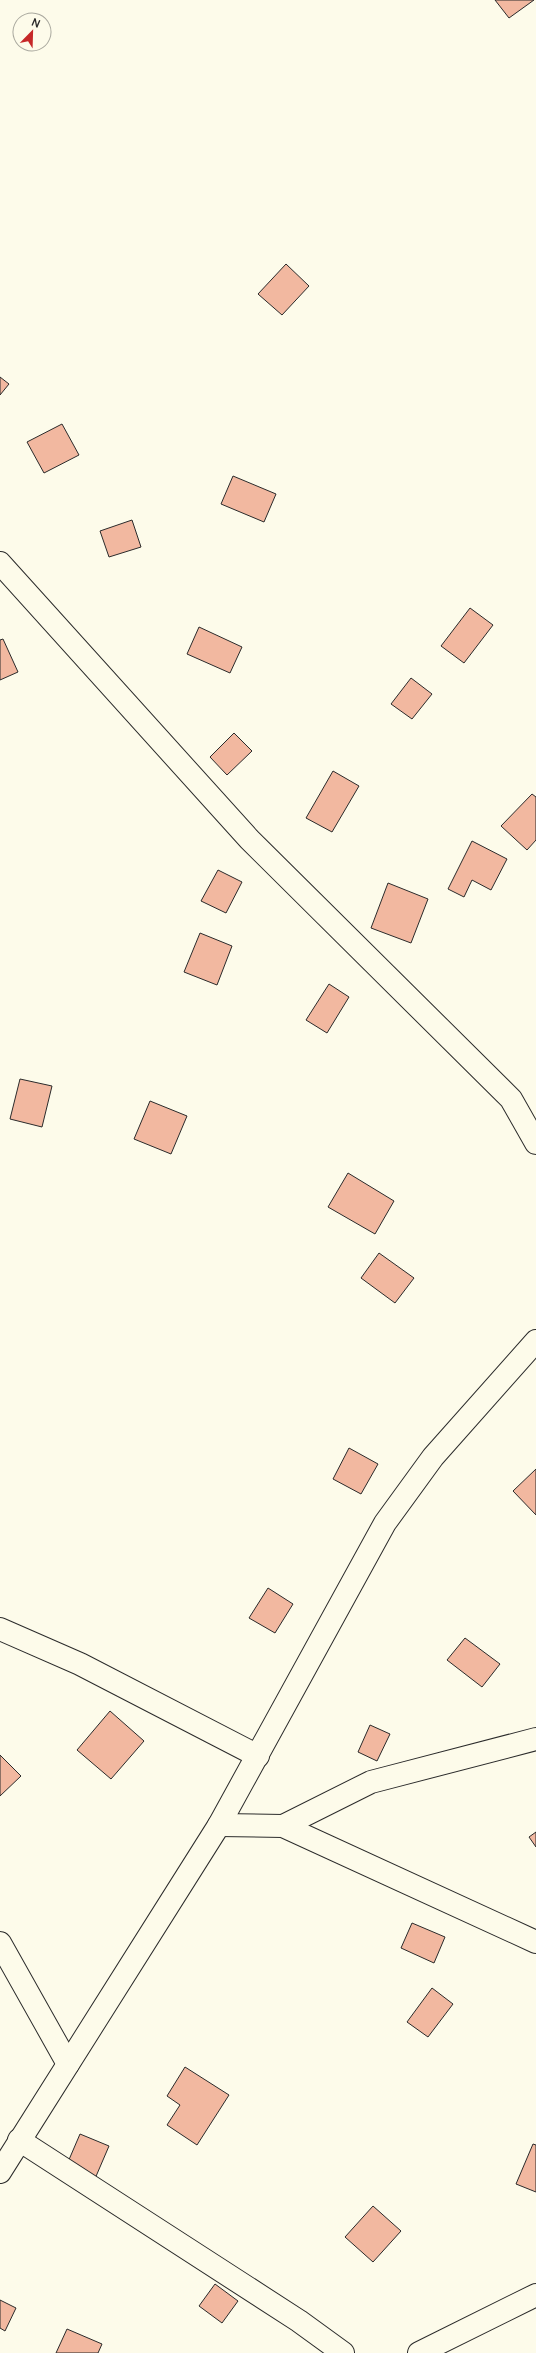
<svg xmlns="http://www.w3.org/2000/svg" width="536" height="2353" font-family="Manrope,sans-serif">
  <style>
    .building { fill: #f2b8a0; stroke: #2b2b2b }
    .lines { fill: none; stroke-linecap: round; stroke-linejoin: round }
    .minor-casing { stroke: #2b2b2b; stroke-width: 24 }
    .tertiary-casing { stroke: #2b2b2b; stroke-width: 24 }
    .minor { stroke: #fdfbea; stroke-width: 22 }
    .tertiary { stroke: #fdfbea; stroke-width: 22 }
  </style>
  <rect width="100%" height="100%" fill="#fdfbea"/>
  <path class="building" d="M 495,0 L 534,0 L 509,18 Z
    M 286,264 L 309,286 L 282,315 L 258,294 Z
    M 0,377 L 9,384 L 0,395 Z
    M 62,424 L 79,455 L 44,473 L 27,442 Z
    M 233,476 L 276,494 L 264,522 L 221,504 Z
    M 132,520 L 141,547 L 109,557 L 100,531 Z
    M 470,608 L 493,625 L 464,663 L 441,646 Z
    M 199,627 L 242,647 L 230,673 L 187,654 Z
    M 3,639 L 18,672 L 0,680 L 0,640 Z
    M 411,678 L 432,694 L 412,719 L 391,704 Z
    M 234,733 L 252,751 L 227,775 L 210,757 Z
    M 333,771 L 359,786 L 332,832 L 306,818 Z
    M 532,794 L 536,797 L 536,840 L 527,850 L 501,826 Z
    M 472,841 L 507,859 L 491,890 L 472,880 L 464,897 L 448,889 Z
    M 218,870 L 242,882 L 226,913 L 201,901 Z
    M 388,883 L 428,899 L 411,943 L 371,928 Z
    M 200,933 L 232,946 L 217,985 L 184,972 Z
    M 329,984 L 349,997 L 327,1033 L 306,1020 Z
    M 20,1079 L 52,1086 L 42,1127 L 10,1119 Z
    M 150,1101 L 187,1116 L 171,1154 L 134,1139 Z
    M 348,1173 L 394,1201 L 375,1234 L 328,1207 Z
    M 379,1253 L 414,1278 L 395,1303 L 361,1278 Z
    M 349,1448 L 378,1464 L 361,1494 L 333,1479 Z
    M 536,1469 L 536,1515 L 513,1491 Z
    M 268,1588 L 293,1604 L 275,1633 L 249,1618 Z
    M 465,1638 L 500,1664 L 482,1687 L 447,1660 Z
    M 110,1711 L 144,1741 L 111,1779 L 77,1750 Z
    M 370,1725 L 390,1734 L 377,1761 L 358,1752 Z
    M 0,1755 L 21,1776 L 0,1796 Z
    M 536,1832 L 536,1847 L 529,1837 Z
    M 412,1923 L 445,1937 L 434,1963 L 401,1948 Z
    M 432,1988 L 453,2004 L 428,2037 L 407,2022 Z
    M 185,2067 L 229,2095 L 197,2145 L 167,2125 L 180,2105 L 167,2096 Z
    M 80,2134 L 109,2146 L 94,2181 L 65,2169 Z
    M 533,2144 L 536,2145 L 536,2192 L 516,2184 Z
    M 373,2206 L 401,2231 L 373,2262 L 345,2237 Z
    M 215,2284 L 238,2301 L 222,2323 L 199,2306 Z
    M 0,2300 L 16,2308 L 5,2331 L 0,2328 Z
    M 67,2329 L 102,2344 L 98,2353 L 56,2353 Z"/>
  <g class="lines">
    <defs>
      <path id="minor" d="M 0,563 L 249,839 L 511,1099 L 536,1143
        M 0,1629 L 80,1664 L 258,1756
        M 219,1825 L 283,1826 L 536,1942
        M 283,1826 L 371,1782 L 536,1739
        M 0,1943 L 68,2064
        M 19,2140 L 299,2321 L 343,2353
        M 419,2353 L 536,2295"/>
      <path id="tertiary" d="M 0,2172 L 219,1825 L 385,1523 L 433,1457 L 536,1341"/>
    </defs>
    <use href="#minor" class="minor-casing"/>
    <use href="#tertiary" class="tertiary-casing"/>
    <use href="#minor" class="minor"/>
    <use href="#tertiary" class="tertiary"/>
  </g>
  <g transform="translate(32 32) rotate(23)"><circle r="19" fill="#fdfbea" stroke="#a9a89e"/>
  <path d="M0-3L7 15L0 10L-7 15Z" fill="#c62828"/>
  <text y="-6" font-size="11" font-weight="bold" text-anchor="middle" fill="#2b2b2b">N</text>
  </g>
</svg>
